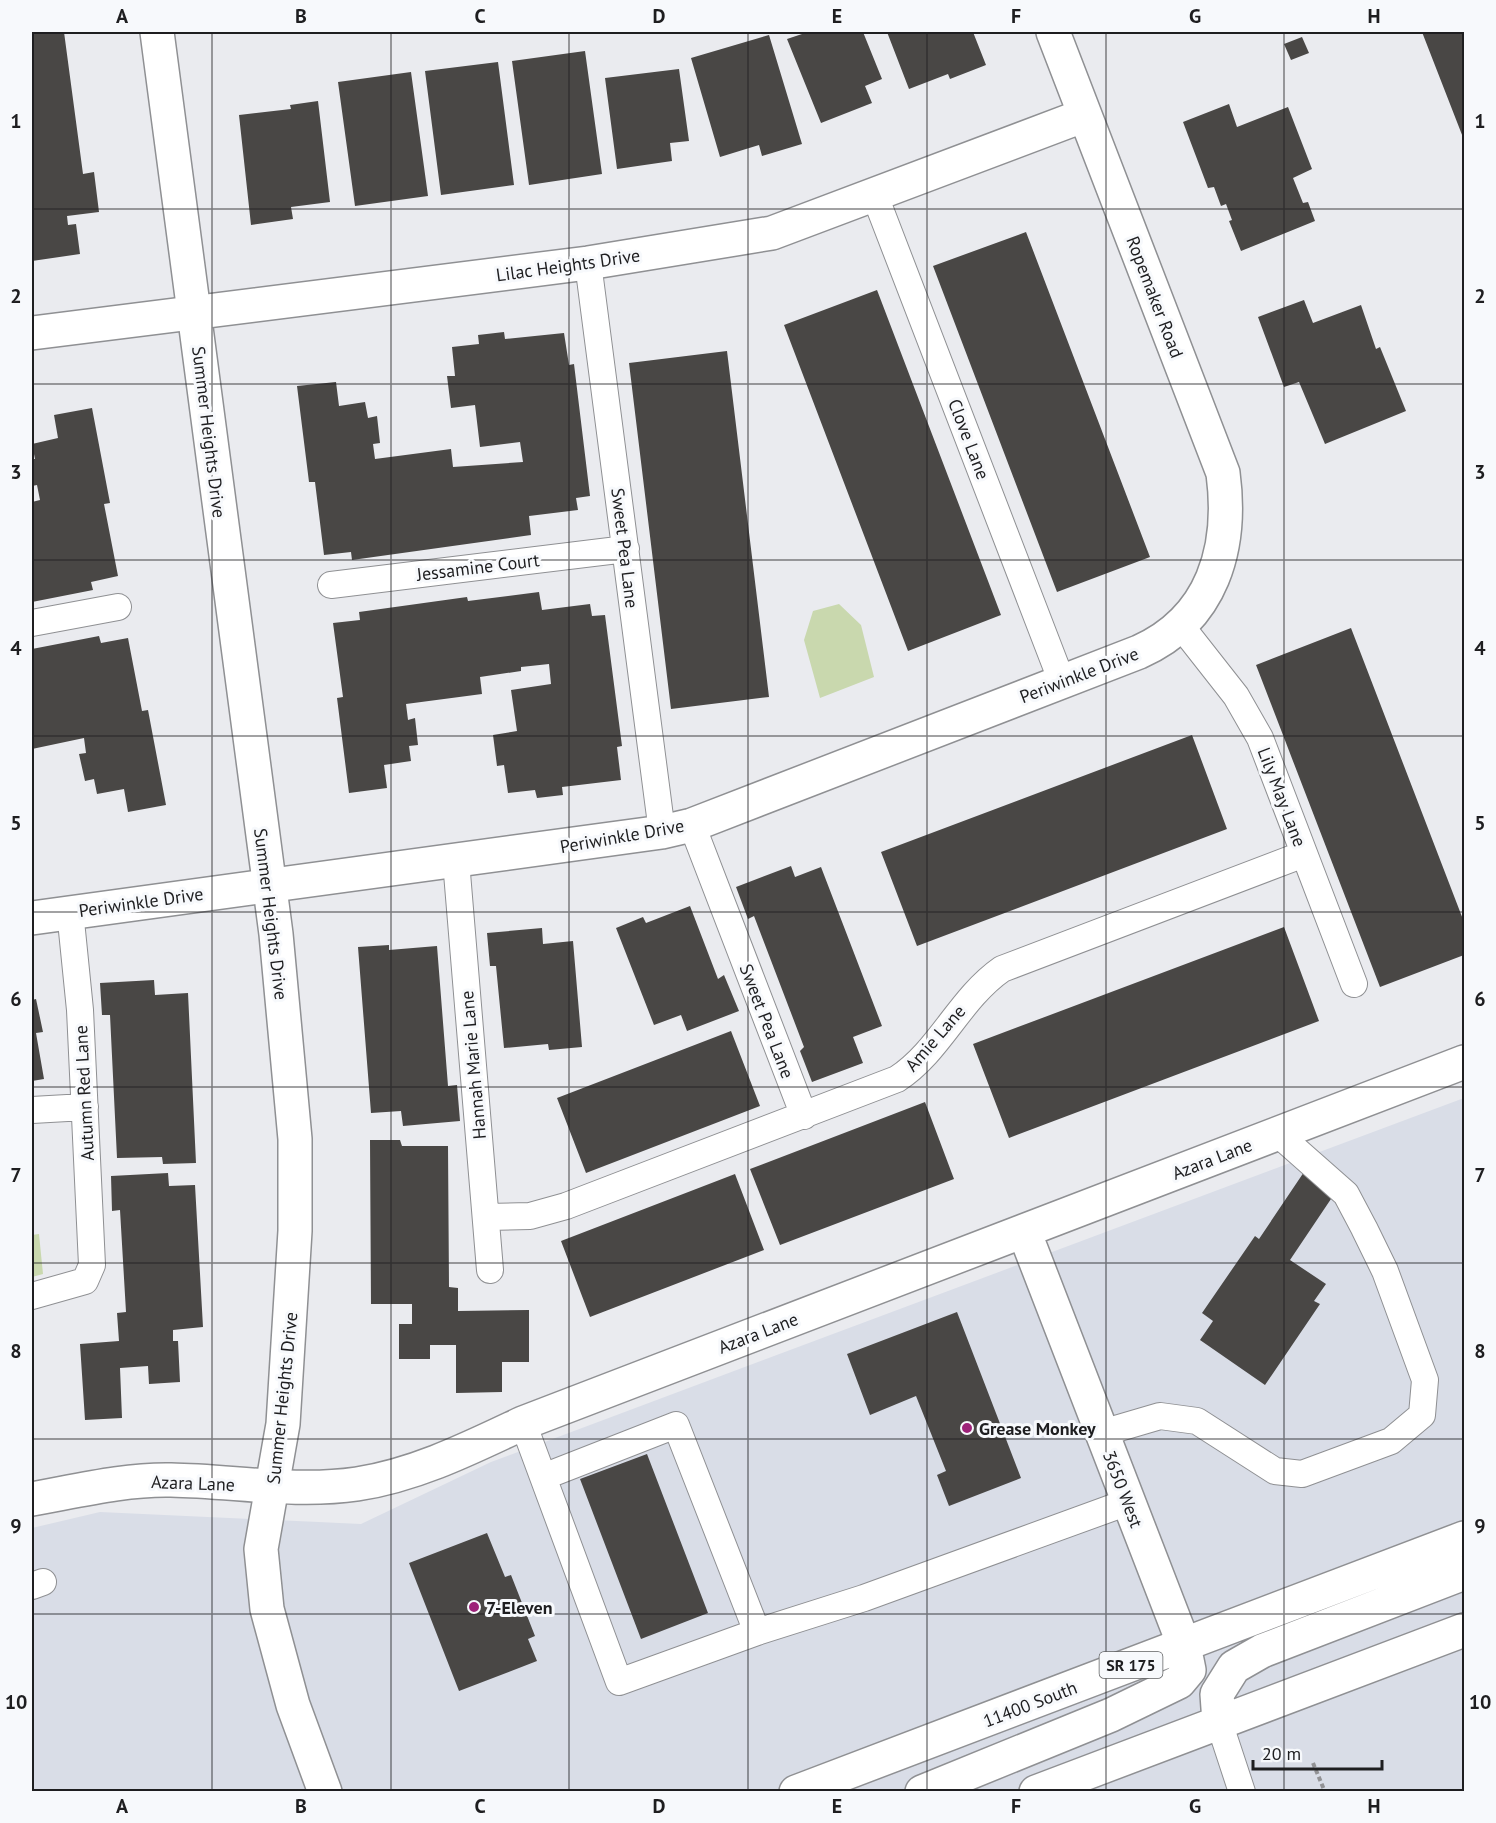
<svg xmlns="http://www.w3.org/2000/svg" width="1496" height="1823" font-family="'PT Sans',sans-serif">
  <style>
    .built { fill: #d9dde7 }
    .green { fill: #c9d8ae }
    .building { fill: #494745 }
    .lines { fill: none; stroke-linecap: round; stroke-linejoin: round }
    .lane-casing { stroke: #8f9093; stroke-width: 28 }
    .street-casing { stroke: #8f9093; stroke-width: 36 }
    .secondary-casing { stroke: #8f9093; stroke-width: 36 }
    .primary-casing { stroke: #8f9093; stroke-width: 36 }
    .path { stroke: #929295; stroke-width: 4; stroke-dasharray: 4.5 3; stroke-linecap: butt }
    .lane { stroke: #fff; stroke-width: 26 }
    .street { stroke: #fff; stroke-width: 33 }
    .secondary { stroke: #fff; stroke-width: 33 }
    .primary { stroke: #fff; stroke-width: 33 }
    .grid { fill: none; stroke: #1e1e20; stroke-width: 1.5; stroke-opacity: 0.55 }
    .poi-dot { fill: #9d2278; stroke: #f7f9fc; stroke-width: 2 }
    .labels { text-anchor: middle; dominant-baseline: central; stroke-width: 6; stroke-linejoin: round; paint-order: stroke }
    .shield { fill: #f7f9fc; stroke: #5f6062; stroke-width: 1.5 }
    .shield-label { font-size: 16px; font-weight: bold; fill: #1e1e20 }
    .street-label { font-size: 18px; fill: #1e1e20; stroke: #f7f9fc }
    .poi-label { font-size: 18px; font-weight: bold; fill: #1e1e20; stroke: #f7f9fc; text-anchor: start }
    .neatline { fill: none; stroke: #1e1e20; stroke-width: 2 }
    .grid-label { font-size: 20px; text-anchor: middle; font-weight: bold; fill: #1e1e20 }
  </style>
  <rect width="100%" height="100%" fill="#eaebef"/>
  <path class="built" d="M 1464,1098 L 1464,1791 L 32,1791 L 32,1528 L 100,1512 L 361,1524 L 491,1462 Z"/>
  <path class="green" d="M 839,604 L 861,625 L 874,677 L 820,698 L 804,640 L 813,611 Z
    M 39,1234 L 43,1274 L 32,1277 L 32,1235 Z"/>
  <path class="building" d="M 32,32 L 64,32 L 83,174 L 94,172 L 99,212 L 67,216 L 68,225 L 76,224 L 80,254 L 32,261 Z
    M 808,32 L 863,32 L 882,79 L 865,86 L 872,103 L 821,123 L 787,39 Z
    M 887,32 L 973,32 L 986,65 L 950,79 L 948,74 L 909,89 Z
    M 1422,32 L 1464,32 L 1464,140 Z
    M 769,35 L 802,144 L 762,156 L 759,145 L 720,157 L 691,58 Z
    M 1302,37 L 1309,53 L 1291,60 L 1284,44 Z
    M 585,51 L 602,174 L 529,185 L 512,61 Z
    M 498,62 L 514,185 L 441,195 L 425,71 Z
    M 679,69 L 689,141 L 670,143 L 672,161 L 617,169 L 605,78 Z
    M 411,72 L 428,196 L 355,206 L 338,82 Z
    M 318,101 L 330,202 L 291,207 L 293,219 L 251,225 L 239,115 L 291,109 L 290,105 Z
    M 1229,104 L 1237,127 L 1288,107 L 1312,169 L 1293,178 L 1303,203 L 1308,202 L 1315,221 L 1241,251 L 1229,221 L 1232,220 L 1226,204 L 1221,206 L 1214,187 L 1208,188 L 1183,122 Z
    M 1026,232 L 1150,557 L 1057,592 L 933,266 Z
    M 877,290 L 1001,615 L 908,651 L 784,325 Z
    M 1304,300 L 1313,323 L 1361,305 L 1376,349 L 1380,347 L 1406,411 L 1325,444 L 1299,382 L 1284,387 L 1258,317 Z
    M 504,332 L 505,339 L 564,333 L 569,365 L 574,364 L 590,496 L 576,498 L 578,510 L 529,516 L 531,535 L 352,560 L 351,552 L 324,555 L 315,482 L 309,482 L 297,386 L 336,382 L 339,406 L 365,402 L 368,418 L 377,416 L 380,443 L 373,444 L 375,459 L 451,449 L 453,467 L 523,462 L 520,442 L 480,447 L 475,405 L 451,408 L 447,376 L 455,376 L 452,347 L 479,344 L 478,335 Z
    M 727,351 L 769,697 L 671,709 L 629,363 Z
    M 92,408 L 110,503 L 104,504 L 118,576 L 91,582 L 93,590 L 32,602 L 32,502 L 40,500 L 37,485 L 32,486 L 32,459 L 35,459 L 32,444 L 58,438 L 54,415 Z
    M 539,592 L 542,610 L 590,604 L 592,616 L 605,615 L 622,746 L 617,747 L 621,780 L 562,787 L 563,795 L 537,798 L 535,790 L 508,793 L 504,765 L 497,766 L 493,735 L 517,731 L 511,690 L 551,684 L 549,664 L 521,667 L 521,671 L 480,677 L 482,694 L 406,704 L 408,720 L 415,718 L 418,745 L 409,746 L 411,761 L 384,765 L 387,788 L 349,793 L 337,698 L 343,697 L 333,623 L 360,620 L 359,612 L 467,597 L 468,601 Z
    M 1351,628 L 1464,922 L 1464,955 L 1380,987 L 1256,665 Z
    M 99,636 L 101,643 L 128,638 L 142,711 L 148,710 L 166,805 L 128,812 L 124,789 L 97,794 L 94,779 L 85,781 L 79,754 L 86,753 L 84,738 L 32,749 L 32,649 Z
    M 1192,735 L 1227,829 L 917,946 L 881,852 Z
    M 791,866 L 795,877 L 821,867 L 882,1026 L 853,1037 L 863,1063 L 812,1082 L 800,1051 L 804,1047 L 754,916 L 748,919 L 736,887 Z
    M 690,906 L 718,979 L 724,975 L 739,1011 L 687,1031 L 681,1015 L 654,1025 L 616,928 L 643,917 L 646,923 Z
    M 1284,927 L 1319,1021 L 1009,1138 L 973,1044 Z
    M 542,928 L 543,944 L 573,941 L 582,1047 L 549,1050 L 548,1044 L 504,1048 L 496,966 L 490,966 L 487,933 Z
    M 389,945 L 389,950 L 437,946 L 448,1086 L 457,1085 L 460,1121 L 403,1126 L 401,1111 L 371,1113 L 358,947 Z
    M 154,980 L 155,995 L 188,993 L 196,1163 L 163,1164 L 162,1157 L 117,1158 L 110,1015 L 102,1015 L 100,983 Z
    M 36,999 L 43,1032 L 36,1033 L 44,1079 L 32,1081 L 32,1000 Z
    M 731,1031 L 760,1106 L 586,1173 L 557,1098 Z
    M 925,1102 L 954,1179 L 780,1245 L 750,1169 Z
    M 370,1140 L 400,1140 L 402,1146 L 448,1146 L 449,1287 L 458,1288 L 458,1311 L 529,1310 L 529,1362 L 502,1362 L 502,1392 L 456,1393 L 456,1345 L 430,1345 L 430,1359 L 399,1359 L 399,1324 L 412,1324 L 412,1304 L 371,1304 Z
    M 1304,1172 L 1335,1193 L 1290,1260 L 1326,1284 L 1314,1301 L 1320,1304 L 1265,1385 L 1200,1340 L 1213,1321 L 1202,1313 L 1255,1236 L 1259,1239 Z
    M 168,1173 L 169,1186 L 195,1185 L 203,1327 L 173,1330 L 173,1341 L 178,1341 L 180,1382 L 149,1384 L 148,1366 L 120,1368 L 122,1418 L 85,1420 L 80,1344 L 119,1341 L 117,1313 L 126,1312 L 120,1210 L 112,1211 L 111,1176 Z
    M 735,1174 L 764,1250 L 590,1317 L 561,1241 Z
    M 957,1312 L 1021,1478 L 949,1506 L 937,1475 L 946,1471 L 916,1396 L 870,1415 L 847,1354 Z
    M 647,1454 L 708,1613 L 641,1639 L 580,1479 Z
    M 487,1533 L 505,1577 L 511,1575 L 535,1636 L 528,1639 L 537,1661 L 459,1691 L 409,1563 Z"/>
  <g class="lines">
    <defs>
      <path id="lane" d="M 875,196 L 1062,682
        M 588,263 L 662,832
        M 331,585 L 626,549
        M 32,623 L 118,607
        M 1181,626 L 1236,696 L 1260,738 L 1354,984
        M 692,825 L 804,1116
        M 456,861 L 490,1270
        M 32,1110 L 85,1107
        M 486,1217 L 530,1216 L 566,1206 L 897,1079 C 940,1051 959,999 1002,969 L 1304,854
        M 32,1296 L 85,1281 L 92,1265 L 80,1010 L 70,911
        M 523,1423 L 619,1682 L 757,1632 L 676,1425 L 543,1477
        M 1102,1433 L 1160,1416 L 1197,1421 L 1275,1471 L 1302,1474 L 1391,1441 L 1422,1415 L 1425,1380 L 1385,1271 L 1364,1228 L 1346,1194 L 1278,1134
        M 32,1586 L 43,1582
        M 757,1632 L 864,1598 L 1128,1502
        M 1219,1722 L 1242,1792"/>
      <path id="street" d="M 32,333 L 588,263 L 772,233 L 1085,115
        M 32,918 L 662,832 L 692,825 L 1139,652 C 1213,619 1233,548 1223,473 L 1053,32
        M 1024,1231 L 1184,1645
        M 32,1499 C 77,1491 125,1479 171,1480 C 233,1481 295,1493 357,1484 C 416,1475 470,1448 523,1423 L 1464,1062"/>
      <path id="secondary" d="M 157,32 L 276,934 L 295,1139 L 295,1231 L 283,1424 L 261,1549 L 267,1609 L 293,1705 L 325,1792"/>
      <path id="primary" d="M 1219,1722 L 1217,1694 L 1234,1667 L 1262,1651 L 1464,1573
        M 796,1792 L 1464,1538
        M 922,1792 L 1111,1715 L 1179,1682 L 1189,1670 L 1184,1645
        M 1036,1792 L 1464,1630"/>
    </defs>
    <use href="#lane" class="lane-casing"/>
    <use href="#street" class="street-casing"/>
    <use href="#secondary" class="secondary-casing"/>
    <use href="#primary" class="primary-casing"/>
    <path class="path" d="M 1313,1763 L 1325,1792"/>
    <use href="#lane" class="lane"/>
    <use href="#street" class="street"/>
    <use href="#secondary" class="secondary"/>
    <use href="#primary" class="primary"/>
  </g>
  <path class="grid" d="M 212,32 L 212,1792M 391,32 L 391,1792M 569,32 L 569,1792M 748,32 L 748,1792M 927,32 L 927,1792M 1106,32 L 1106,1792M 1284,32 L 1284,1792M 32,209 L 1464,209M 32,384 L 1464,384M 32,560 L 1464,560M 32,736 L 1464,736M 32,912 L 1464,912M 32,1087 L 1464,1087M 32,1263 L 1464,1263M 32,1439 L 1464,1439M 32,1614 L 1464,1614"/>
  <g class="poi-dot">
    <circle cx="967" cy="1428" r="6"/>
    <circle cx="474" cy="1607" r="6"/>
  </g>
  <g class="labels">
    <rect class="shield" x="1099.5" y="1652" width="63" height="26" rx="4.5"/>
    <g class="shield-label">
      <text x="1131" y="1665">SR 175</text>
    </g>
    <g class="street-label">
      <text transform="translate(568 265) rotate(-8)">Lilac Heights Drive</text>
      <text transform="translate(1155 297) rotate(69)">Ropemaker Road</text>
      <text transform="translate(209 432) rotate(83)">Summer Heights Drive</text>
      <text transform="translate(969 439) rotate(69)">Clove Lane</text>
      <text transform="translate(625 548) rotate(83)">Sweet Pea Lane</text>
      <text transform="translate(478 567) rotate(-7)">Jessamine Court</text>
      <text transform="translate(1079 675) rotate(-21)">Periwinkle Drive</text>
      <text transform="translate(1282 797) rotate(69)">Lily May Lane</text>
      <text transform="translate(622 836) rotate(-10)">Periwinkle Drive</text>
      <text transform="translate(141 902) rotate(-8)">Periwinkle Drive</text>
      <text transform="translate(271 914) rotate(83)">Summer Heights Drive</text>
      <text transform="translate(767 1021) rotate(69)">Sweet Pea Lane</text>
      <text transform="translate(935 1038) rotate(-49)">Amie Lane</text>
      <text transform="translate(473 1065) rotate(-95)">Hannah Marie Lane</text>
      <text transform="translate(84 1093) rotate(-93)">Autumn Red Lane</text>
      <text transform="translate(1212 1159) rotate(-21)">Azara Lane</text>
      <text transform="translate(758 1333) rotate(-21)">Azara Lane</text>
      <text transform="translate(282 1398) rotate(-84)">Summer Heights Drive</text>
      <text transform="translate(193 1483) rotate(2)">Azara Lane</text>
      <text transform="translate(1123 1489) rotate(69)">3650 West</text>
      <text transform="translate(1030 1704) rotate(-21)">11400 South</text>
    </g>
    <g class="poi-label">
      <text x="979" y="1428">Grease Monkey</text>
      <text x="486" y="1607">7-Eleven</text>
    </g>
  </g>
  <rect width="1496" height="1823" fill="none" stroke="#f7f9fc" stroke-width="66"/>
  <path d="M1253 1760v9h129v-9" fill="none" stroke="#1e1e20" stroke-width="3"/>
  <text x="1262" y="1760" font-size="18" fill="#1e1e20" stroke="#f7f9fc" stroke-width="4.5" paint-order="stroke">20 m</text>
  <rect x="33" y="33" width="1430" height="1757" class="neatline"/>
  <g class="grid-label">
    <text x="122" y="23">A</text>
    <text x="301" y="23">B</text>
    <text x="480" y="23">C</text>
    <text x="659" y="23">D</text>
    <text x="837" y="23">E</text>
    <text x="1016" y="23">F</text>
    <text x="1195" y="23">G</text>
    <text x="1374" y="23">H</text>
    <text x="16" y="128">1</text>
    <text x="1480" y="128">1</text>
    <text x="16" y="303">2</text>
    <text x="1480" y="303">2</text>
    <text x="16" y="479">3</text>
    <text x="1480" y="479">3</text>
    <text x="16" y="655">4</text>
    <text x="1480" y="655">4</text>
    <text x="16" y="830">5</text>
    <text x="1480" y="830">5</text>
    <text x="16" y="1006">6</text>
    <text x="1480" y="1006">6</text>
    <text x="16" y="1182">7</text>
    <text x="1480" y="1182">7</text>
    <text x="16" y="1358">8</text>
    <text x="1480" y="1358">8</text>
    <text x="16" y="1533">9</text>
    <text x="1480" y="1533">9</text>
    <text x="16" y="1709">10</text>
    <text x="1480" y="1709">10</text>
    <text x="122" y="1813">A</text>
    <text x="301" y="1813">B</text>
    <text x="480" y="1813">C</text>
    <text x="659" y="1813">D</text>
    <text x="837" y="1813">E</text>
    <text x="1016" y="1813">F</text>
    <text x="1195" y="1813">G</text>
    <text x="1374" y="1813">H</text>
  </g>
</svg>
